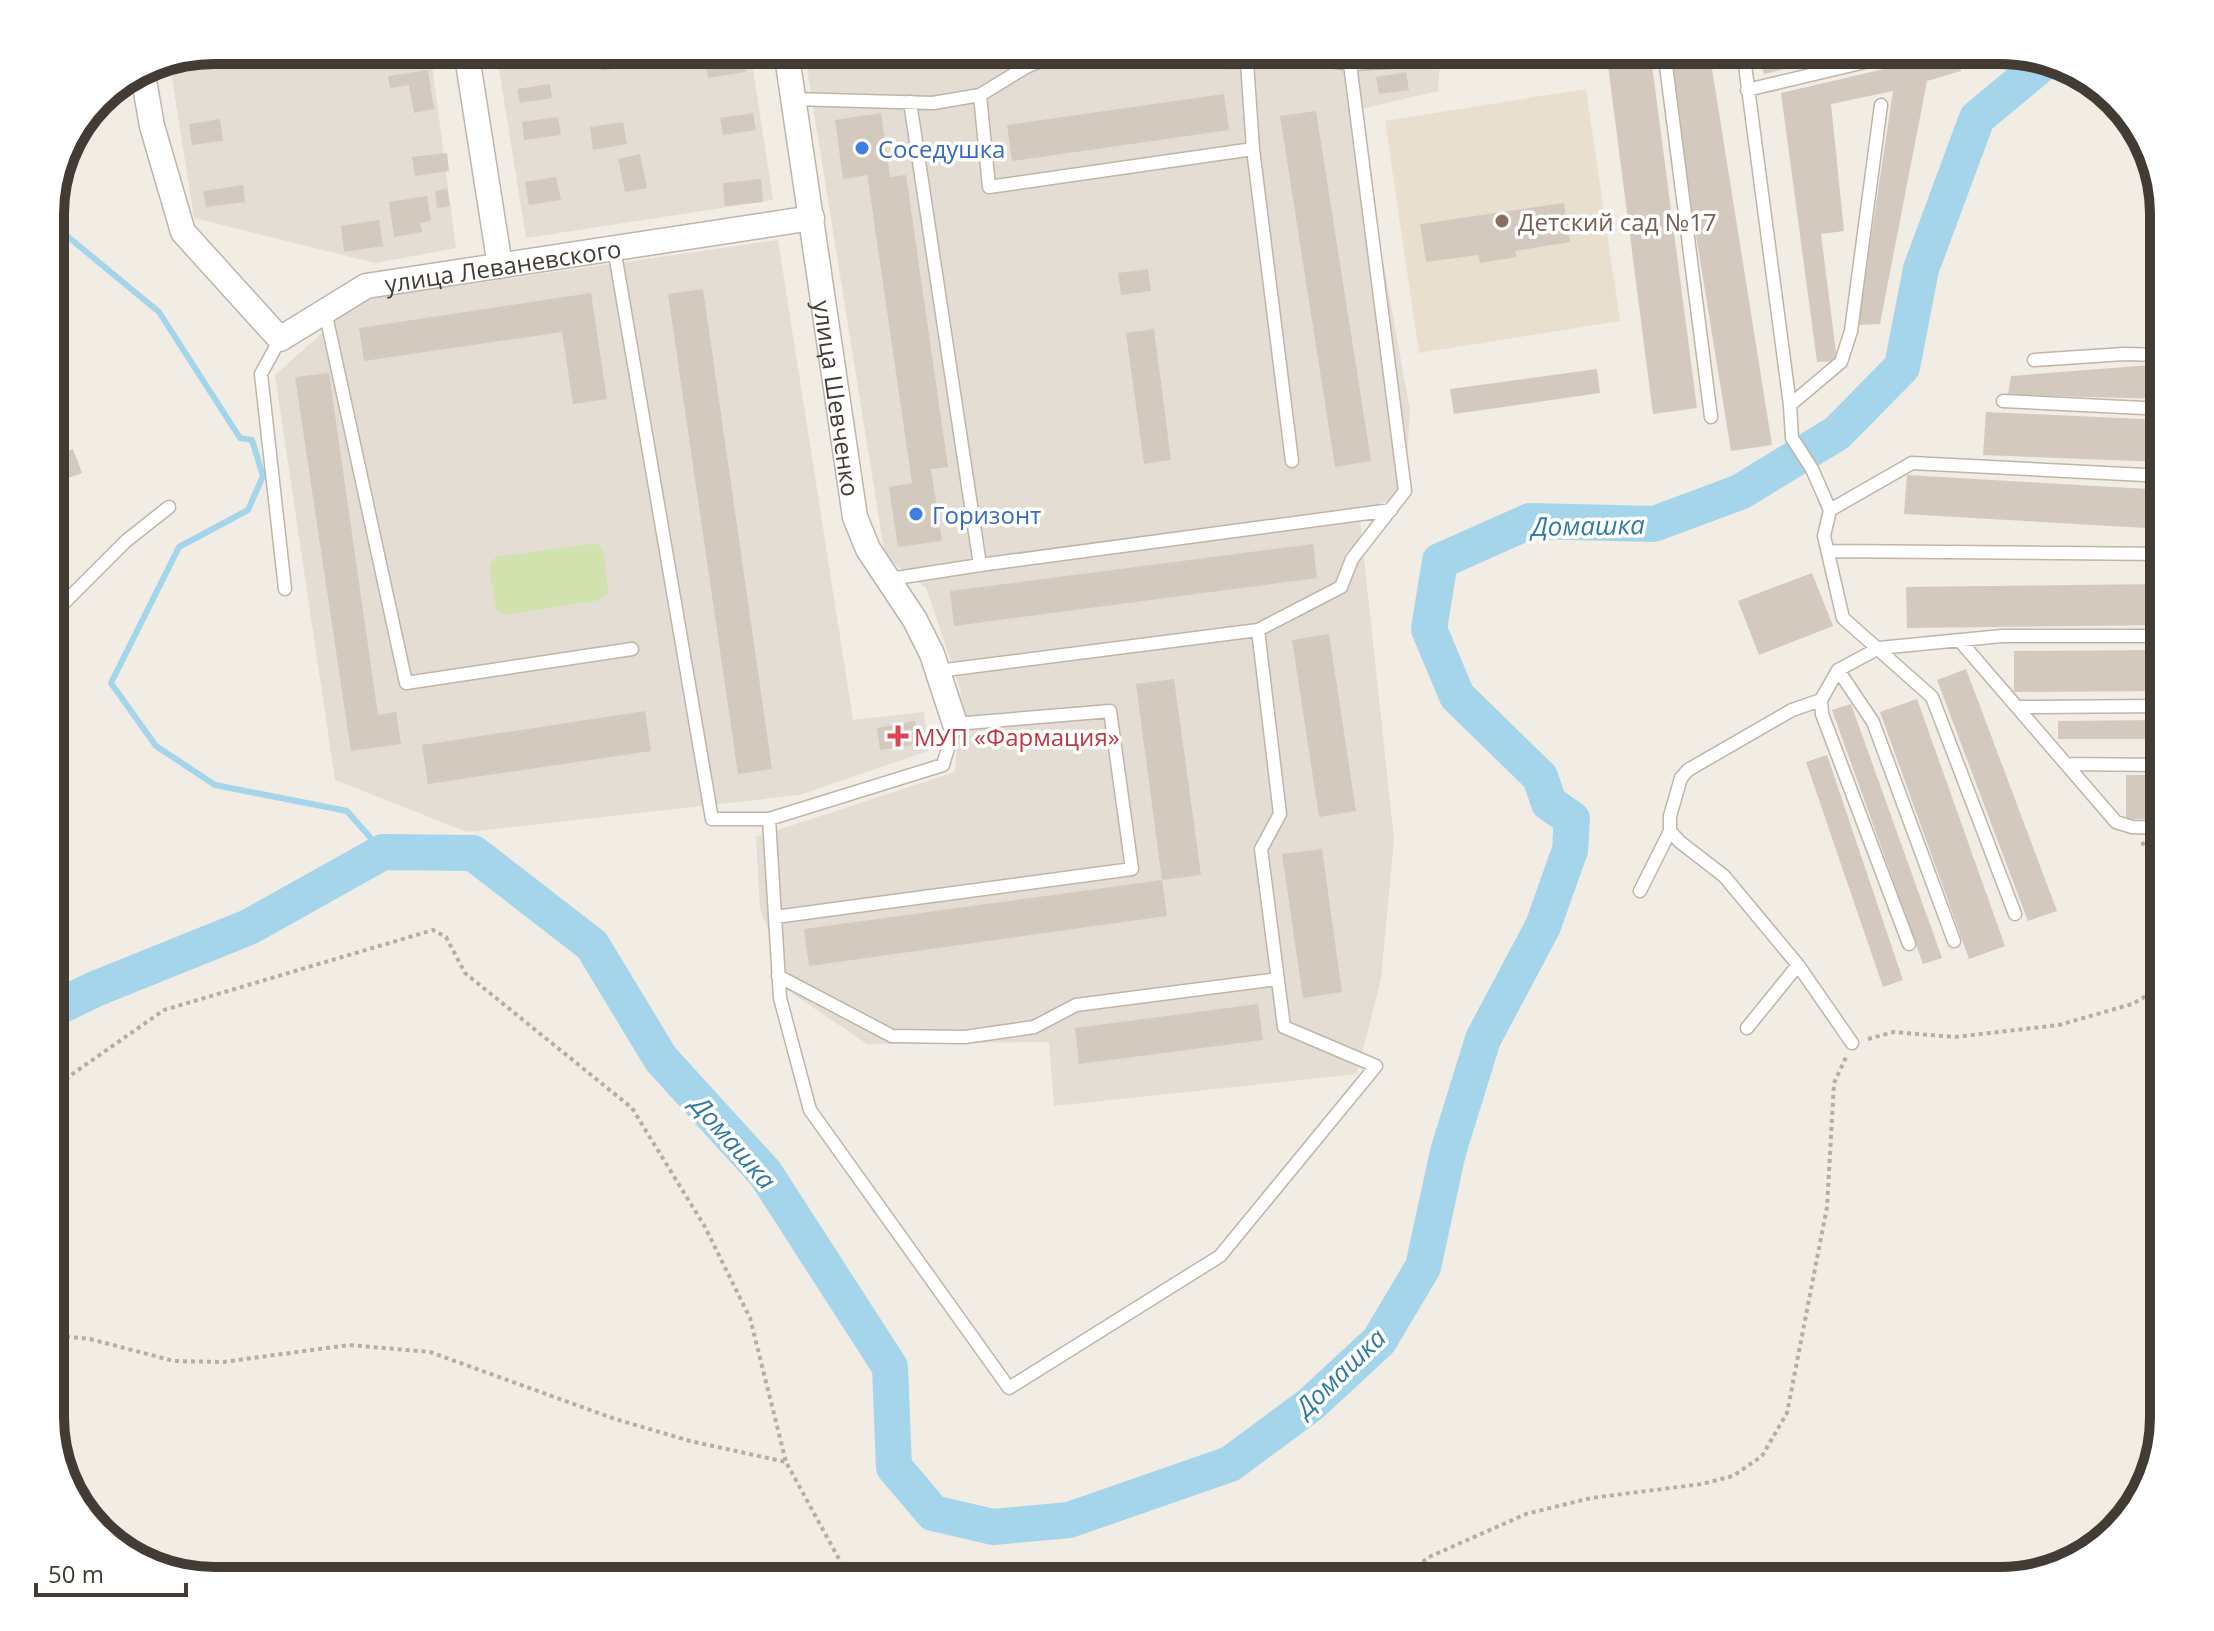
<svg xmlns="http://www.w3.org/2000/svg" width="2214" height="1631" font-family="'Open Sans',sans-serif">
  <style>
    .residential { fill: #e4ddd3 }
    .education { fill: #e9dfcf }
    .green { fill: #d1e2af }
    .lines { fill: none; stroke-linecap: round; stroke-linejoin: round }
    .stream { stroke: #a4d5ea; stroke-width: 6 }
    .river { stroke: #a4d5ea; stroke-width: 36 }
    .building { fill: #d4c9be }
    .lane-casing { stroke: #beb5ab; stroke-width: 15 }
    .street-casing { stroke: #beb5ab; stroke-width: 27 }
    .path { stroke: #bcac9a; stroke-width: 4; stroke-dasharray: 4 4; stroke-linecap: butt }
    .lane { stroke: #fff; stroke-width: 12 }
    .street { stroke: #fff; stroke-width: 24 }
    .shop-dot { fill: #3f7fe0; stroke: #fff; stroke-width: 3 }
    .education-dot { fill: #8d6e63; stroke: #fff; stroke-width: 3 }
    .health-dot { fill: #e0444e; stroke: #fff; stroke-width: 3 }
    .labels { text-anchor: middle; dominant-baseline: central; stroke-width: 7; stroke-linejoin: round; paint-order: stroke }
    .shop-label { font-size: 24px; fill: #366cbe; stroke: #fff; text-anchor: start }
    .education-label { font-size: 24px; fill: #785e54; stroke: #fff; text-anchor: start }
    .street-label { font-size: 24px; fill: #423c35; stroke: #fff }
    .health-label { font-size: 24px; fill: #be3a42; stroke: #fff; text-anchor: start }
    .water-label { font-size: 26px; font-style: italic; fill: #347c9f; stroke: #fff }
    .rim { fill: none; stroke: #423c35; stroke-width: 10 }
  </style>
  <rect width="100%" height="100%" fill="#f1ece4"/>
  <path class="residential" d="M 214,50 L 430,50 L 456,248 L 375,263 L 194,218 L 169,59 Z
    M 496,50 L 750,50 L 773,200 L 526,238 Z
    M 804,50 L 1441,50 L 1438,91 L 1356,110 L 1410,411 L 1404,496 L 1359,511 L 1394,839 L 1381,979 L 1357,1074 L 1054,1106 L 1049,1042 L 867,1044 L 793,994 L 760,909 L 756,837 L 955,772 L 961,691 L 926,588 L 885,556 Z
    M 778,240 L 853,720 L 924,712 L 928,751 L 799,795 L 467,832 L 335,780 L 275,375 L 359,300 Z"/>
  <path class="education" d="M 1586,89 L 1620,321 L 1419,353 L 1385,121 Z"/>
  <path class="green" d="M 597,543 L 604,552 L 608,593 L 600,600 L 504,615 L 496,609 L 489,565 L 496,557 Z"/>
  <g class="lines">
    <path class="stream" d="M 50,229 L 67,236 L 159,312 L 240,438 L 252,440 L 263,476 L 248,510 L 179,547 L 111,683 L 156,746 L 215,785 L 347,811 L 383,852"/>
    <path class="river" d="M 50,1011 L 95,989 L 249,927 L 383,852 L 473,853 L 592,945 L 661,1059 L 765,1173 L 890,1367 L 894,1467 L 933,1513 L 993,1527 L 1069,1520 L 1230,1464 L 1311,1404 L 1379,1341 L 1423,1267 L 1448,1152 L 1483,1039 L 1543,926 L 1570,850 L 1572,819 L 1549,803 L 1540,777 L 1457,696 L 1429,629 L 1440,561 L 1530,521 L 1654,524 L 1740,492 L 1837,433 L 1902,367 L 1921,269 L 1977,118 L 2042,64"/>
  </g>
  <path class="building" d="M 213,50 L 215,60 L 190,64 L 188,55 Z
    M 378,50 L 431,50 L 431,53 L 380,61 Z
    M 598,50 L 624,50 L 627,67 L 601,71 Z
    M 824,50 L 864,50 L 865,52 L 825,58 Z
    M 1606,50 L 1650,50 L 1697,408 L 1653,414 Z
    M 1666,50 L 1709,50 L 1772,445 L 1731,451 Z
    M 1758,50 L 1860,50 L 1861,51 L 1764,74 Z
    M 1957,52 L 1961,71 L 1927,81 L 1880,324 L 1858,325 L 1893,91 L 1831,104 L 1844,231 L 1821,234 L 1837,361 L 1817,362 L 1781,93 Z
    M 743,53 L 746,72 L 708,78 L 705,59 Z
    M 428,70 L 434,109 L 414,113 L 409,85 L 390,88 L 388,76 Z
    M 1406,72 L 1409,90 L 1379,94 L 1376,77 Z
    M 550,84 L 552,98 L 520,103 L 517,89 Z
    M 1224,94 L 1229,130 L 1012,161 L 1007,125 Z
    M 1316,111 L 1371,461 L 1335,467 L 1280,116 Z
    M 753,113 L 756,130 L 723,135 L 720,118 Z
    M 881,113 L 890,177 L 906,175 L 948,467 L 931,469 L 942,541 L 898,547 L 889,487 L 912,483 L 868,180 L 868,175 L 843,179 L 835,120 Z
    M 558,117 L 561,135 L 524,140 L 522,122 Z
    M 220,119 L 223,141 L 192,145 L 189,124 Z
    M 623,122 L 627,144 L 593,150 L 590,127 Z
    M 447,153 L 449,171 L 415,176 L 412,157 Z
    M 640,154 L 647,188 L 625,192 L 618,159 Z
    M 556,177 L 561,200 L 529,205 L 525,182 Z
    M 761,179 L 763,202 L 725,206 L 723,183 Z
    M 243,185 L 245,202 L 206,207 L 203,191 Z
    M 447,189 L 450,206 L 437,208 L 435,191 Z
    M 427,196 L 431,221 L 420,223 L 422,232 L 394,237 L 389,202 Z
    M 1564,203 L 1570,242 L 1515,251 L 1517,257 L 1480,263 L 1478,255 L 1426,262 L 1420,224 Z
    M 379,220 L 383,246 L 344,252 L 341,226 Z
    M 1148,269 L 1151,291 L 1121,295 L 1118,273 Z
    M 703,289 L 772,769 L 738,774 L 668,294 Z
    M 591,293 L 607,399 L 573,404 L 562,332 L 364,361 L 359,328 Z
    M 55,310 L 69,349 L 50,356 L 50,312 Z
    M 1154,329 L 1171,460 L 1144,464 L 1126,333 Z
    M 2151,365 L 2164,365 L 2164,399 L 2008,395 L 2011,376 Z
    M 1597,369 L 1600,393 L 1454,414 L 1450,389 Z
    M 329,373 L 378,715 L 396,712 L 401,744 L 351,751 L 295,377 Z
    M 1986,412 L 2164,420 L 2164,462 L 1983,455 Z
    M 73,449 L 82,473 L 60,481 L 51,457 Z
    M 1907,475 L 2164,490 L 2164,529 L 1904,514 Z
    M 1313,544 L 1317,578 L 954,626 L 950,591 Z
    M 1812,573 L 1833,626 L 1759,655 L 1738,601 Z
    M 2164,584 L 2164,625 L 1907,628 L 1906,587 Z
    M 1329,634 L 1356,811 L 1319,817 L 1292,640 Z
    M 2164,650 L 2164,691 L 2014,692 L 2014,651 Z
    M 1966,669 L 2057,911 L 2028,921 L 1937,680 Z
    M 1174,679 L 1201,875 L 1162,880 L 1136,684 Z
    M 1917,699 L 2005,946 L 1969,959 L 1880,712 Z
    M 1851,704 L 1942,958 L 1923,964 L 1832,710 Z
    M 645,711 L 651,751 L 428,784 L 422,745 Z
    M 2164,720 L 2164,739 L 2058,739 L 2058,721 Z
    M 915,721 L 919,744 L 880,750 L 877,728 Z
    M 1827,755 L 1903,980 L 1883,987 L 1806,762 Z
    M 2126,775 L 2164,775 L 2164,819 L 2126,819 Z
    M 1322,849 L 1342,992 L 1303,998 L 1282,854 Z
    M 1162,880 L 1167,916 L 809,966 L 804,929 Z
    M 1258,1004 L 1263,1040 L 1079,1064 L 1075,1028 Z"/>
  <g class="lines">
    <defs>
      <path id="lane" d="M 1117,50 L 1180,61 L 1247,62 L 1297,56 L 1350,64
        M 1664,50 L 1711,417
        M 1743,50 L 1790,405 L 1792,438 L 1812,469 L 1830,510 L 1824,536 L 1843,618 L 1932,697 L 2015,914
        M 1247,62 L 1253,149
        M 1747,90 L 1916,50
        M 980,95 L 989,187 L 1253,149 L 1292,461
        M 793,99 L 933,103 L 980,95 L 1026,67 L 1067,50
        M 910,102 L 980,565 L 1391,510
        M 614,248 L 712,819 L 769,819 L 943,765 L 955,724 L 1110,711 L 1132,869 L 775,917
        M 325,311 L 406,683 L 632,649
        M 280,339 L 261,374 L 285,589
        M 2034,360 L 2124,354 L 2164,355
        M 2003,401 L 2164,409
        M 1790,405 L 1841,362 L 1851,331 L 1881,105
        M 1830,510 L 1912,463 L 2164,476
        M 1828,551 L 2164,554
        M 890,579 L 980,565
        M 50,610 L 59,608 L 126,541 L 169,507
        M 1258,630 L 1341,587 L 1352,559 L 1405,491 L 1350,64 L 1404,61 L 1415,50
        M 1960,641 L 2116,822 L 2132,827 L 2164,828
        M 1838,670 L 1873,722 L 1954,941
        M 1821,700 L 1792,710 L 1688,770 L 1681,778 L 1670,816 L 1670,831 L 1680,842 L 1724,876 L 1798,965 L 1852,1043
        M 2017,707 L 2164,706
        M 2066,764 L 2164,765
        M 769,819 L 780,998 L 810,1110 L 1009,1388 L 1220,1256 L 1376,1066 L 1284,1027 L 1261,849 L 1280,814 L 1258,630 L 938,671
        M 1640,891 L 1670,831
        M 1909,944 L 1822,714 L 1821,700 L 1838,670 L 1879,648 L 2002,636 L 2164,636
        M 778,976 L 892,1036 L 965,1037 L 1034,1027 L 1076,1005 L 1278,979
        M 1747,1028 L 1798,965"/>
      <g id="street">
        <path d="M 466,50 L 500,266"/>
        <path id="s1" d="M 786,50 L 855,517 L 868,549 L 915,620 L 932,654 L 955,724"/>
        <path id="s2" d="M 142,69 L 152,126 L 183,232 L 280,339 L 366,286 L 812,218"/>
      </g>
    </defs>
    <use href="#lane" class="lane-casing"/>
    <use href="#street" class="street-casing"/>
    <path class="path" d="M 2142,842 L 2164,877
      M 1868,1039 L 1894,1032 L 1955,1037 L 2059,1025 L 2132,1004 L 2164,986
      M 50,1082 L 68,1077
      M 50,1134 L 68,1077 L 164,1010 L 433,930 L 446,937 L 465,973 L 632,1108 L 705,1227 L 750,1318 L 786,1462
      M 50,1335 L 90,1339 L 174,1361 L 223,1362 L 349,1345 L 430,1352 L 615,1419 L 690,1441 L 786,1462 L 851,1581
      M 1397,1581 L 1429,1557 L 1526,1514 L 1591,1498 L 1702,1484 L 1733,1476 L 1762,1456 L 1787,1413 L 1827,1207 L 1834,1083 L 1847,1055"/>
    <use href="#lane" class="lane"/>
    <use href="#street" class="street"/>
  </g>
  <g class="shop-dot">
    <circle cx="862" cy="148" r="8"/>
    <circle cx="916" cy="514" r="8"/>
  </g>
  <circle class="education-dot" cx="1502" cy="221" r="8"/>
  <path class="health-dot" d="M894 724h8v8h8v8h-8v8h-8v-8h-8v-8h8z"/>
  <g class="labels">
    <g class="shop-label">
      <text x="878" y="148">Соседушка</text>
      <text x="932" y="514">Горизонт</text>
    </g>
    <g class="education-label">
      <text x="1518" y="221">Детский сад №17</text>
    </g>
    <g class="street-label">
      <text stroke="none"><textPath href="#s2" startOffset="552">улица Леваневского</textPath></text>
      <text stroke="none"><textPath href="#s1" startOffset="352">улица Шевченко</textPath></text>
    </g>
    <g class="health-label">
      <text x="914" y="736">МУП «Фармация»</text>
    </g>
    <g class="water-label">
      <text transform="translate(1588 525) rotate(-1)">Домашка</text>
      <text transform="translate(734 1142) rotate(49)">Домашка</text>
      <text transform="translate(1340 1372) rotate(-44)">Домашка</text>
    </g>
  </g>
  <path d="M0 0H2214V1631H0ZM214 64H2000A150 150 0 0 1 2150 214V1417A150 150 0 0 1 2000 1567H214A150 150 0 0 1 64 1417V214A150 150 0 0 1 214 64Z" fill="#fff" fill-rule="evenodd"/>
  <path class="rim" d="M214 64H2000A150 150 0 0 1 2150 214V1417A150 150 0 0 1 2000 1567H214A150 150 0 0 1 64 1417V214A150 150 0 0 1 214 64Z"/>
  <path d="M36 1583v12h150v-12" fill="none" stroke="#423c35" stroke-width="4"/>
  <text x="48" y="1583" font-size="24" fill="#423c35" stroke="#ffffff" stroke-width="6" paint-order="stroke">50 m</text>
</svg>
